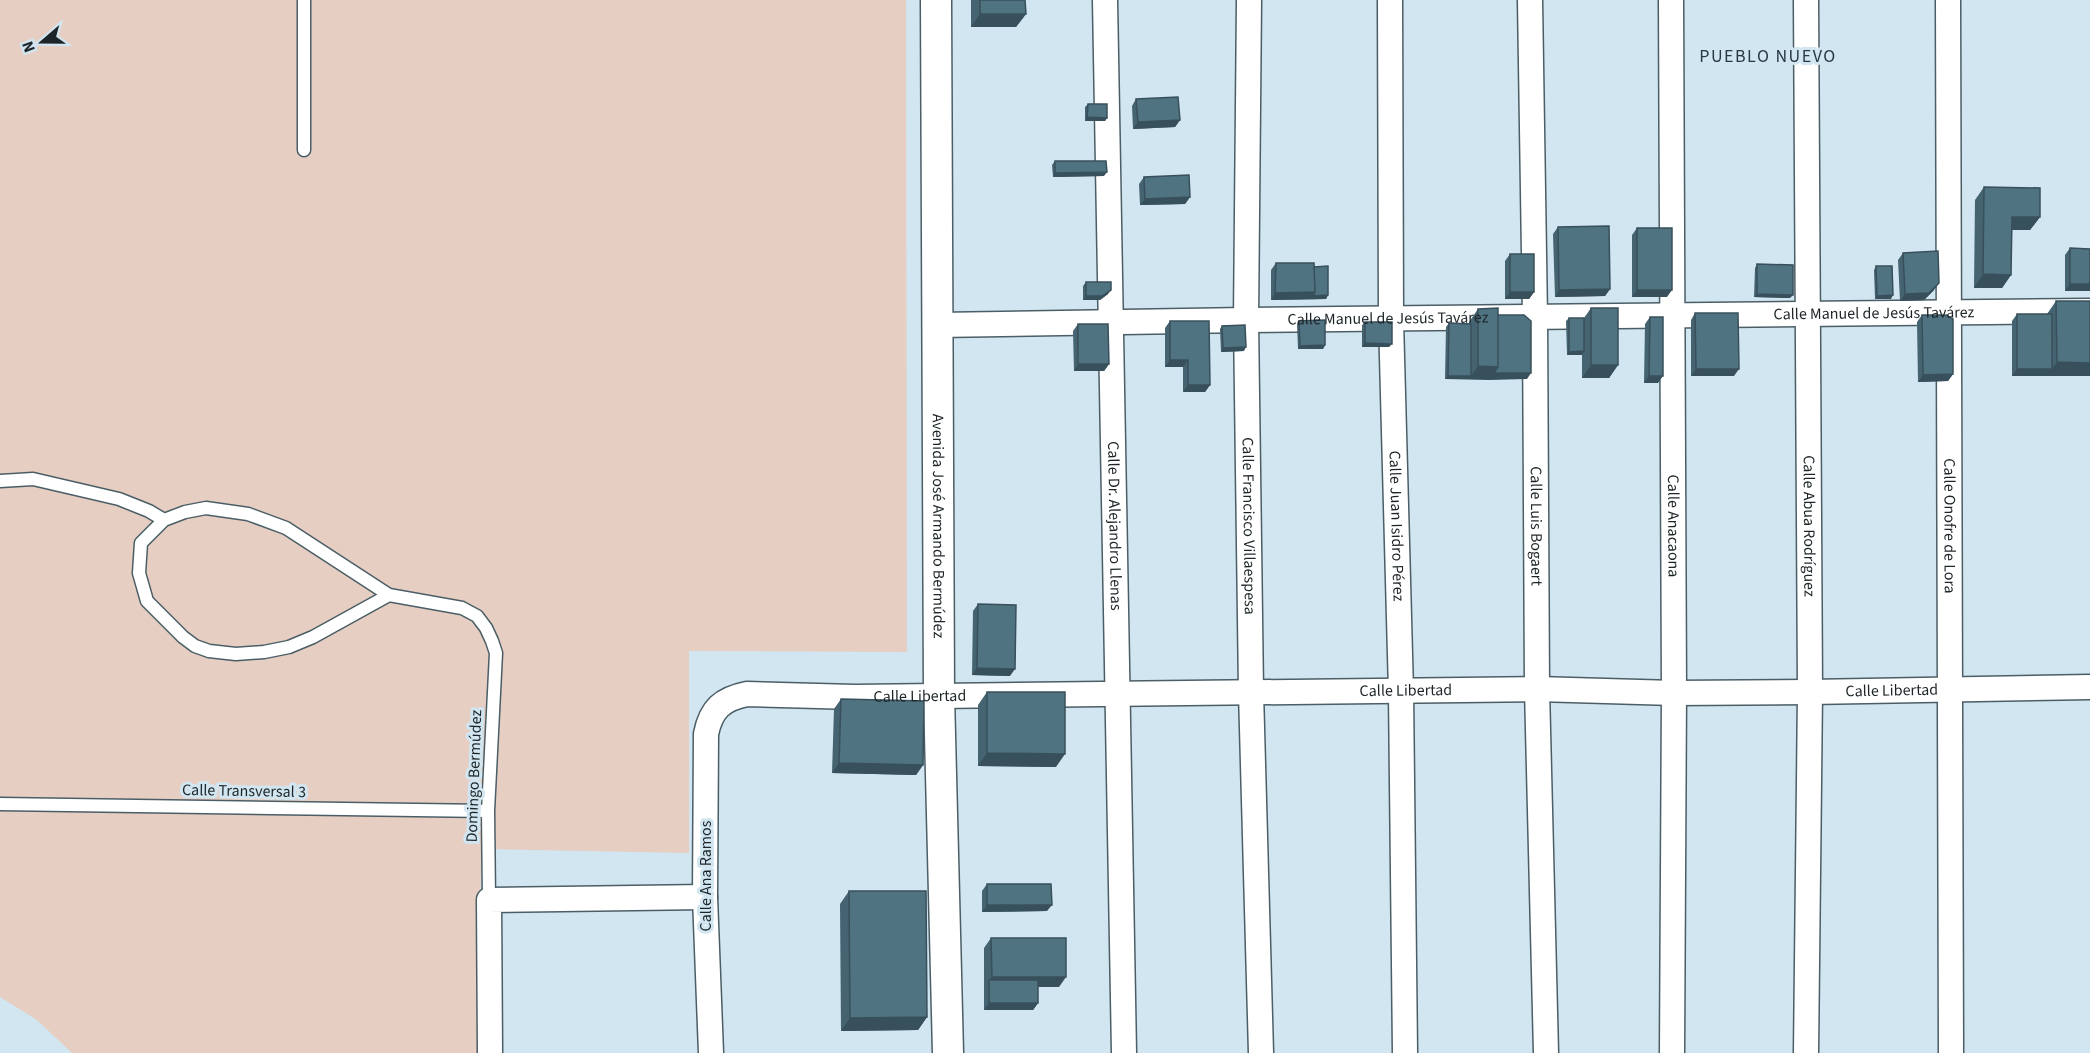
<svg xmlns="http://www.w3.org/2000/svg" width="2090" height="1053" font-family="'Source Sans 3',sans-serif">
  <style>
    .green { fill: #e6cec3 }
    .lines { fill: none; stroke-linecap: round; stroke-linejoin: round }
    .service-casing { stroke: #4b5e66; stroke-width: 15 }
    .minor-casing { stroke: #4b5e66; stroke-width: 27 }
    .tertiary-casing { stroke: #4b5e66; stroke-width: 33 }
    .service { stroke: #fff; stroke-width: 12 }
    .minor { stroke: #fff; stroke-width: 24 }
    .tertiary { stroke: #fff; stroke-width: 30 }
    .wall { fill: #456370 }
    .shaded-wall { fill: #38505b }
    .building { fill: #507382; stroke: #38505b; stroke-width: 1.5 }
    .labels { text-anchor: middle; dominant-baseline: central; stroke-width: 6; stroke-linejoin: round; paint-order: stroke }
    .street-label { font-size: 16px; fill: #1d2528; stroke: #d1e6f0 }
    .neighbourhood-label { font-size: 18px; letter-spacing: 1.5px; fill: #283941; stroke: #d1e6f0 }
  </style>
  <rect width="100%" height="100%" fill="#d1e6f0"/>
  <path class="green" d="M 0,0 L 906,0 L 907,652 L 689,651 L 689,853 L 481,849 L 480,1053 L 72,1053 L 37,1020 L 0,997 Z"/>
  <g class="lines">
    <defs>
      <path id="service" d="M 304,150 L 304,0
        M 0,481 L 33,479 L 119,499 L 149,511 L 164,520
        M 389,595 L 286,528 L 248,514 L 206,508 L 185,512 L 164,520 L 141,543 L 139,573 L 147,601 L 183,637 L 195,646 L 209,651 L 236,654 L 264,652 L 289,647 L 313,637 L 389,595 L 462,608 L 477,616 L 486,628 L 492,641 L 496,653 L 488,811 L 489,900
        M 0,804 L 488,811"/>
      <g id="minor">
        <path id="s1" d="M 1105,0 L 1124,1053"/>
        <path id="s2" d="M 1249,0 L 1246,320 L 1251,692 L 1261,1053"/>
        <path id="s3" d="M 1390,0 L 1391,320 L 1401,692 L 1405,1053"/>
        <path id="s4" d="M 1530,0 L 1535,318 L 1537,689 L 1546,1053"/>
        <path id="s5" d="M 1671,0 L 1674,693 L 1672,1053"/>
        <path id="s6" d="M 1806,0 L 1810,692 L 1806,1053"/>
        <path id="s7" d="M 1948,0 L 1951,1053"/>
        <path id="s8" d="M 938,325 L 1246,320 L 2090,311"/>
        <path d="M 490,1053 L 489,900 L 705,897"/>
        <path id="s9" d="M 711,1053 L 705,897 L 706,734 C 711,709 722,699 747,694 L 855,697 L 1537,689 L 1674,693 L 1810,692 L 2090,687"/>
      </g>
      <g id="tertiary">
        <path id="s10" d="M 936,0 L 939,695 L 948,1053"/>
      </g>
    </defs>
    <use href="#service" class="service-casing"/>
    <use href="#minor" class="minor-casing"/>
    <use href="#tertiary" class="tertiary-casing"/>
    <use href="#service" class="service"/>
    <use href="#minor" class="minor"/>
    <use href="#tertiary" class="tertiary"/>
  </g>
  <path class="wall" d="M 971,0 L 1025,0 L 1026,14 L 1016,27 L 971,27 Z
    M 1136,99 L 1180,120 L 1175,127 L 1133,129 L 1132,106 Z
    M 1088,104 L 1107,118 L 1105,121 L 1085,121 L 1085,107 Z
    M 1055,161 L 1104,176 L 1053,177 L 1052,165 Z
    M 1144,177 L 1190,197 L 1185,204 L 1140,205 L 1139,184 Z
    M 1984,187 L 2040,217 L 2030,230 L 2011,230 L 2011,275 L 2002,288 L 1974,288 L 1975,200 Z
    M 1558,227 L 1610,289 L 1605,296 L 1555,297 L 1553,234 Z
    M 1637,228 L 1667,297 L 1632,297 L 1632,235 Z
    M 2070,248 L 2090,249 L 2090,291 L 2065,291 L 2065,255 Z
    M 1903,253 L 1934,290 L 1924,300 L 1900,301 L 1898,260 Z
    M 1510,254 L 1534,292 L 1529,299 L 1505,299 L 1505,261 Z
    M 1276,263 L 1314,267 L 1328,295 L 1326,299 L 1271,300 L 1271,270 Z
    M 1757,264 L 1790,298 L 1754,297 L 1755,268 Z
    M 1876,266 L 1891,299 L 1875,299 L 1874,270 Z
    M 1086,282 L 1108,294 L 1100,300 L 1083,300 L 1083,286 Z
    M 2056,301 L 2090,301 L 2090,376 L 2012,376 L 2012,321 L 2017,314 L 2047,314 Z
    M 1591,308 L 1618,365 L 1609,378 L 1582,378 L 1582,355 L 1567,355 L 1566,321 L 1569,318 L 1584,318 Z
    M 1478,309 L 1498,315 L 1527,379 L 1445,379 L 1446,327 L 1449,323 L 1469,324 L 1469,322 Z
    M 1695,313 L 1734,376 L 1691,376 L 1691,320 Z
    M 1922,315 L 1953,374 L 1948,381 L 1918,382 L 1917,322 Z
    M 1650,317 L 1658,383 L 1644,383 L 1645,324 Z
    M 1170,321 L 1210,385 L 1205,392 L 1183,392 L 1183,367 L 1165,367 L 1165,328 Z
    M 1299,321 L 1325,345 L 1323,349 L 1298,349 L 1297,324 Z
    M 1365,322 L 1389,347 L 1362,347 L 1362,325 Z
    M 1078,324 L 1109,364 L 1104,371 L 1074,371 L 1073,331 Z
    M 1222,326 L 1244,351 L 1221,352 L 1220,329 Z
    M 978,604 L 1010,676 L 972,675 L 973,611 Z
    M 987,692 L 1056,767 L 978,766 L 978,705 Z
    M 841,699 L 923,765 L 916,775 L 832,773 L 834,709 Z
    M 987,884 L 1047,911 L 982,912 L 982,891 Z
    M 849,891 L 927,1017 L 918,1030 L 841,1031 L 840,904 Z
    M 991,938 L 1059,987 L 1038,987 L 1038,1003 L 1033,1010 L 984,1010 L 984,948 Z"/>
  <path class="shaded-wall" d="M 980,14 L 1026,14 L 1016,27 L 971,27 Z
    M 1087,117 L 1107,118 L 1105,121 L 1085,121 Z
    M 1180,120 L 1175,127 L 1133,129 L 1138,122 Z
    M 1107,172 L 1104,176 L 1053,177 L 1055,173 Z
    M 1190,197 L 1185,204 L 1140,205 L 1145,199 Z
    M 2012,217 L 2040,217 L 2030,230 L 2002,230 Z
    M 1983,274 L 2011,275 L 2002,288 L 1974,288 Z
    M 1939,283 L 1934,290 L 1924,300 L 1900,301 L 1905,294 Z
    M 2070,284 L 2090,284 L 2090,291 L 2065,291 Z
    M 1610,289 L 1605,296 L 1555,297 L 1559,290 Z
    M 1111,290 L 1108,294 L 1100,300 L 1083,300 L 1086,296 Z
    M 1637,290 L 1672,290 L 1667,297 L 1632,297 Z
    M 1315,292 L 1328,295 L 1326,299 L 1271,300 L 1275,293 Z
    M 1510,292 L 1534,292 L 1529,299 L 1505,299 Z
    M 1757,294 L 1793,295 L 1790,298 L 1754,297 Z
    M 1893,295 L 1891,299 L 1875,299 L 1877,296 Z
    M 1365,343 L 1392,344 L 1389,347 L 1362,347 Z
    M 1325,345 L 1323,349 L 1298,349 L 1300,346 Z
    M 1246,347 L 1244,351 L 1221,352 L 1223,348 Z
    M 1584,351 L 1582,355 L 1567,355 L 1569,352 Z
    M 1170,360 L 1188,360 L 1183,367 L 1165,367 Z
    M 2057,362 L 2090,363 L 2090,376 L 2012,376 L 2017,369 L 2052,369 Z
    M 1078,364 L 1109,364 L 1104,371 L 1074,371 Z
    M 1591,365 L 1618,365 L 1609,378 L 1582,378 Z
    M 1478,366 L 1498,367 L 1489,380 L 1445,379 L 1448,376 L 1471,376 Z
    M 1696,369 L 1739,369 L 1734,376 L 1691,376 Z
    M 1494,373 L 1531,373 L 1527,379 L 1489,380 Z
    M 1953,374 L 1948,381 L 1918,382 L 1923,375 Z
    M 1649,376 L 1663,376 L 1658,383 L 1644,383 Z
    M 1188,385 L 1210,385 L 1205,392 L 1183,392 Z
    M 977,668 L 1015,669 L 1010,676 L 972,675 Z
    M 987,753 L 1065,754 L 1056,767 L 978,766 Z
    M 839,763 L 923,765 L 916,775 L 832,773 Z
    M 987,905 L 1052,905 L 1047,911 L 982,912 Z
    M 992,977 L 1066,977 L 1059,987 L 989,987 L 989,980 Z
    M 989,1003 L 1038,1003 L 1033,1010 L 984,1010 Z
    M 927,1017 L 918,1030 L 841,1031 L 850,1018 Z"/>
  <path class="building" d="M 980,0 L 1025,0 L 1026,14 L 980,14 Z
    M 1178,97 L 1180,120 L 1138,122 L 1136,99 Z
    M 1088,104 L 1107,104 L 1107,118 L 1087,117 Z
    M 1055,161 L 1106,161 L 1107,172 L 1055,173 Z
    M 1189,175 L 1190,197 L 1145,199 L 1144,177 Z
    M 1984,187 L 2040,188 L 2040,217 L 2012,217 L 2011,275 L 1983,274 Z
    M 1609,226 L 1610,289 L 1559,290 L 1558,227 Z
    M 1637,228 L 1672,228 L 1672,290 L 1637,290 Z
    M 2070,248 L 2090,249 L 2090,284 L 2070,284 Z
    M 1938,251 L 1939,283 L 1929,293 L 1905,294 L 1903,253 Z
    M 1510,254 L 1534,254 L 1534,292 L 1510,292 Z
    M 1276,263 L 1314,263 L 1315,292 L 1275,293 Z
    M 1757,264 L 1793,265 L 1793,295 L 1757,294 Z
    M 1328,266 L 1328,295 L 1313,296 L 1315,292 L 1314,267 Z
    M 1876,266 L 1892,266 L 1893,295 L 1877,296 Z
    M 1086,282 L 1111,282 L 1111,290 L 1102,296 L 1086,296 Z
    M 2056,301 L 2090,301 L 2090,363 L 2057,362 Z
    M 1498,308 L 1498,367 L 1478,366 L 1478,309 Z
    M 1591,308 L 1618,308 L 1618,365 L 1591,365 Z
    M 1695,313 L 1738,313 L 1739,369 L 1696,369 Z
    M 2017,314 L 2052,314 L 2052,369 L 2017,369 Z
    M 1498,315 L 1524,315 L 1531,321 L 1531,373 L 1494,373 L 1498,367 Z
    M 1922,315 L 1946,315 L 1953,319 L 1953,374 L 1923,375 Z
    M 1650,317 L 1663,317 L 1663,376 L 1649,376 Z
    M 1569,318 L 1584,318 L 1584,351 L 1569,352 Z
    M 1325,320 L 1325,345 L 1300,346 L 1299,321 Z
    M 1170,321 L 1209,321 L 1210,385 L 1188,385 L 1188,360 L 1170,360 Z
    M 1365,322 L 1392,322 L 1392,344 L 1365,343 Z
    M 1449,323 L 1471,324 L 1471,376 L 1448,376 Z
    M 1078,324 L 1108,324 L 1109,364 L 1078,364 Z
    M 1245,325 L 1246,347 L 1223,348 L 1222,326 Z
    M 978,604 L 1016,605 L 1015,669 L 977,668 Z
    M 987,692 L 1065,692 L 1065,754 L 987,753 Z
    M 841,699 L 924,701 L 923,765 L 839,763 Z
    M 987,884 L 1051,884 L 1052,905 L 987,905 Z
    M 849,891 L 926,891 L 927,1017 L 850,1018 Z
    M 991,938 L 1066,938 L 1066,977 L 992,977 Z
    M 989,980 L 1038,980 L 1038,1003 L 989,1003 Z"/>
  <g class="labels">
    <g class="street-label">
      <text stroke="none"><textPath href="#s8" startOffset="936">Calle Manuel de Jesús Tavárez</textPath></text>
      <text stroke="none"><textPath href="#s8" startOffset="450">Calle Manuel de Jesús Tavárez</textPath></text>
      <text stroke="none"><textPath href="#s1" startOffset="526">Calle Dr. Alejandro Llenas</textPath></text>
      <text stroke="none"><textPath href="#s10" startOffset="526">Avenida José Armando Bermúdez</textPath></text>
      <text stroke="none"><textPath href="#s2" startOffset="526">Calle Francisco Villaespesa</textPath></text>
      <text stroke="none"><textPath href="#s3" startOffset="526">Calle Juan Isidro Pérez</textPath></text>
      <text stroke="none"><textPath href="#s4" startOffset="526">Calle Luis Bogaert</textPath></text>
      <text stroke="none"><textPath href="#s5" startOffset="526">Calle Anacaona</textPath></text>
      <text stroke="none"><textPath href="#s6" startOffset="526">Calle Abua Rodríguez</textPath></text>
      <text stroke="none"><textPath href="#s7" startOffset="526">Calle Onofre de Lora</textPath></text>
      <text stroke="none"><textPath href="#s9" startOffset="1040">Calle Libertad</textPath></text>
      <text stroke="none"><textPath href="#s9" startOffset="1526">Calle Libertad</textPath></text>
      <text stroke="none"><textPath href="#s9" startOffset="554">Calle Libertad</textPath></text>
      <text transform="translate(474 776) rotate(-88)">Domingo Bermúdez</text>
      <text transform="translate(244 791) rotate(1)">Calle Transversal 3</text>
      <text transform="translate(706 876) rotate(-90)">Calle Ana Ramos</text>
    </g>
    <g class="neighbourhood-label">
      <text x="1768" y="56">PUEBLO NUEVO</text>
    </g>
  </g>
  <g transform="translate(42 42) rotate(250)" stroke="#d1e6f0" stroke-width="4.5" paint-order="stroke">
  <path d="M0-4.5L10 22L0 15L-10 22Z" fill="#1d2528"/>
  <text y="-9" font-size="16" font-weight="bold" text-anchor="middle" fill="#1d2528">N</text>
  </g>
</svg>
